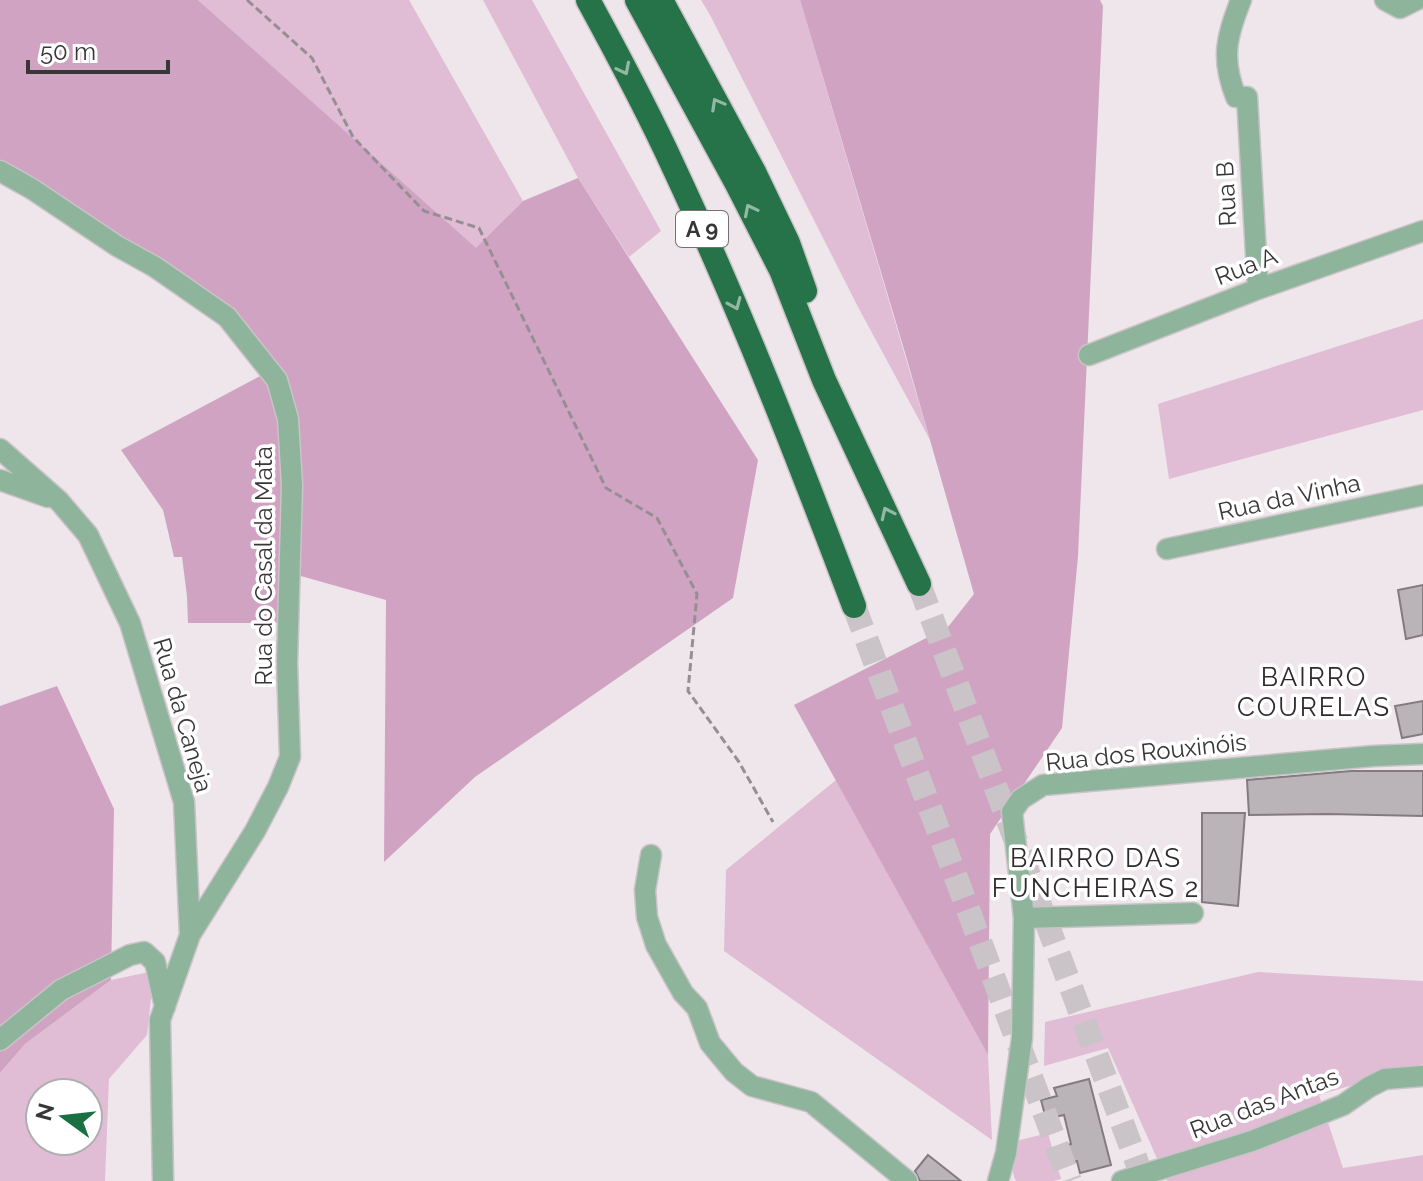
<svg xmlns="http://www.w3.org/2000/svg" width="1423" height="1181" font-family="Raleway,sans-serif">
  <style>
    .green { fill: #e0bdd5; fill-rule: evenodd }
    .forest { fill: #d0a3c2 }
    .building { fill: #bab3b8; stroke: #827c80; stroke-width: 2 }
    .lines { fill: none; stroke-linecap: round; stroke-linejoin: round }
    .motorway-tunnel { stroke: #cac3c7; stroke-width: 24; stroke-dasharray: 24 12; stroke-linecap: butt }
    .minor-casing { stroke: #cac3c7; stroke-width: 23 }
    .motorway-casing { stroke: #cac3c7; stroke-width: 27 }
    .path { stroke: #958f93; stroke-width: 3; stroke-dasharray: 8 4; stroke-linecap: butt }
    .minor { stroke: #8eb59b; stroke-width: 20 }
    .motorway { stroke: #277349; stroke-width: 24 }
    .oneway { stroke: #93b9a4 }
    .labels { text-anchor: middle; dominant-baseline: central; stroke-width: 7; stroke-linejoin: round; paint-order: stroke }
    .shield { fill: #fff; stroke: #747274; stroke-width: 2 }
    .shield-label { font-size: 22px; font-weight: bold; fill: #393638 }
    .street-label { font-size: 24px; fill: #393638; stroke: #fff }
    .neighbourhood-label { font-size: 26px; letter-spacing: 2px; fill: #2f2a2d; stroke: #fff }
  </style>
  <rect width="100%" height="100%" fill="#eee6eb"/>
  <path class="green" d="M 198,0 L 409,0 L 523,201 L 476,249 Z
    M 483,0 L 532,0 L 661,231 L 629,257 L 578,178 Z
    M 701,0 L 800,0 L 930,440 L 858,307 L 710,15 Z
    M 1423,319 L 1423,410 L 1169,479 L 1158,404 Z
    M 836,780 L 988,1055 L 992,1140 L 724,951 L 726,870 Z
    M 154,971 L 147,1035 L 109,1079 L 105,1181 L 0,1181 L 0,1073 L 25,1044 L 111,980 ZM 40,1093 L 88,1093 L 88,1141 L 40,1141 Z
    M 1258,972 L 1423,981 L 1423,1064 L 1319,1095 L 1343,1168 L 1423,1155 L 1423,1181 L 1167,1181 L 1108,1048 L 1044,1066 L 1045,1022 Z
    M 1048,1133 L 1061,1179 L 1053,1181 L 1016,1181 C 1009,1168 1013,1152 1020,1140 Z"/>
  <path class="forest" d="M 0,0 L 198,0 L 476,248 L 523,201 L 578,178 L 758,460 L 733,598 L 475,777 L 384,862 L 386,600 L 283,571 L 282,623 L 188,623 L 187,596 L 182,557 L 174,557 L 163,510 L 121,450 L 264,374 L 214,315 L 0,177 Z
    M 800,0 L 1100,0 L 1103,6 L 1078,556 L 1062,728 L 990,834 L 988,1055 L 794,705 L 948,627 L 974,594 L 906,356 Z
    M 57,686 L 114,809 L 111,980 L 25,1044 L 0,1073 L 0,706 Z"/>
  <path class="building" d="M 1423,585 L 1423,635 L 1406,639 L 1398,590 Z
    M 1423,701 L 1423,734 L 1402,738 L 1395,706 Z
    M 1351,771 L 1423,771 L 1423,816 L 1328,814 L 1249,815 L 1247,780 Z
    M 1202,813 L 1245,813 L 1238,906 L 1202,902 Z
    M 1089,1079 L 1111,1165 L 1080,1173 L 1077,1161 L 1060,1166 L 1055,1148 L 1071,1144 L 1064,1115 L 1046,1119 L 1041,1100 L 1057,1096 L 1054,1088 Z
    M 928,1155 L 961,1181 L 920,1181 L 915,1171 Z"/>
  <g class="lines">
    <path class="motorway-tunnel" d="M 919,584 L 1144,1181
      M 854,606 L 1070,1181"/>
    <defs>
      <path id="minor" d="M 1241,0 C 1226,37 1221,59 1236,97 L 1247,97 L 1258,289
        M 1385,0 L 1400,8 L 1416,0
        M 0,171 L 32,189 L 117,246 L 155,267 L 227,317 L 277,380 L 288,419 L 292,485 L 287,663 L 290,757 L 278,787 L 255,831 L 190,935
        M 1089,355 L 1258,289 L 1423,231
        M 0,449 L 59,501 L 88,535 L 130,623 L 184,802 L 190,935 L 160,1020 L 163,1181
        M 0,480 L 48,497
        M 1167,549 L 1423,495
        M 651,855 L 645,890 L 647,917 L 656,945 L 683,993 L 697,1008 L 710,1043 L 734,1072 L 752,1086 L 811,1102 L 907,1181
        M 1024,918 L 1193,913
        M 0,1040 L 61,990 L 130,955 L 144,952 L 155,962 L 165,1007
        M 998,1181 L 1006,1153 L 1022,1038 L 1024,918 L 1012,812 L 1021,799 L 1043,785 L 1374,756 L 1423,754
        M 1122,1181 L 1252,1141 L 1343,1105 L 1369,1087 L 1385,1079 L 1423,1076"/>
      <path id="motorway" d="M 588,0 C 618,55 648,111 674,168 C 741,311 798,458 854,606
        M 637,0 L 737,184 L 781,270 L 824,380 L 919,584
        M 661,0 L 754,172 L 788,243 L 805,291"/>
    </defs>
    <use href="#minor" class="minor-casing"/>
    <use href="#motorway" class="motorway-casing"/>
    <path class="path" d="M 247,0 L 312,58 L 353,137 L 424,211 L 479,228 L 606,488 L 657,518 L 697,594 L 688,691 L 739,762 L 773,822"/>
    <use href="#minor" class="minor"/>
    <use href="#motorway" class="motorway"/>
  </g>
  <defs><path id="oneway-chevron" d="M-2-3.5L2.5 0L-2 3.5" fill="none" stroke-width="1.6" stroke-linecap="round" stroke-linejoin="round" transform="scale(2)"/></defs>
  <g class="oneway">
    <use href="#oneway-chevron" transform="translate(624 69) rotate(63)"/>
    <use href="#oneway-chevron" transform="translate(717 104) rotate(-119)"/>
    <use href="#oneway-chevron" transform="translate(750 210) rotate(-117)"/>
    <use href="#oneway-chevron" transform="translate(735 304) rotate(67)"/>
    <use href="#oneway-chevron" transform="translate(887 513) rotate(-115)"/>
  </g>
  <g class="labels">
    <rect class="shield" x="676" y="211" width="52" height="36" rx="6"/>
    <g class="shield-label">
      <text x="702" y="229">A 9</text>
    </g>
    <g class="street-label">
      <text transform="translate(1226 194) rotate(-93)">Rua B</text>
      <text transform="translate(1246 266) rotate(-21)">Rua A</text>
      <text transform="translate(1289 497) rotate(-12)">Rua da Vinha</text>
      <text transform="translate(263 566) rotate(-90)">Rua do Casal da Mata</text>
      <text transform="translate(183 715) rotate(74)">Rua da Caneja</text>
      <text transform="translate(1146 752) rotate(-6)">Rua dos Rouxinóis</text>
      <text transform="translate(1264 1103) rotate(-21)">Rua das Antas</text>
    </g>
    <g class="neighbourhood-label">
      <text x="1314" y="677">BAIRRO<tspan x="1314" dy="30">COURELAS</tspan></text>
      <text x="1096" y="858">BAIRRO DAS<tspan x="1096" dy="30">FUNCHEIRAS 2</tspan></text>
    </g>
  </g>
  <g transform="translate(64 1117) rotate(285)"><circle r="38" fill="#ffffff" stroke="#b0afaf" stroke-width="2"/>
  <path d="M0-6L14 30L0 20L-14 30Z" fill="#197043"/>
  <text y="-12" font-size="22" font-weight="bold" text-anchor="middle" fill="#393638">N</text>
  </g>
  <path d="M28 60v12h140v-12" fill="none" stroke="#393638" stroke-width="4"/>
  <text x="40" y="60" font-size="24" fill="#393638" stroke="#ffffff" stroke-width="6" paint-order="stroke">50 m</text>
</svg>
